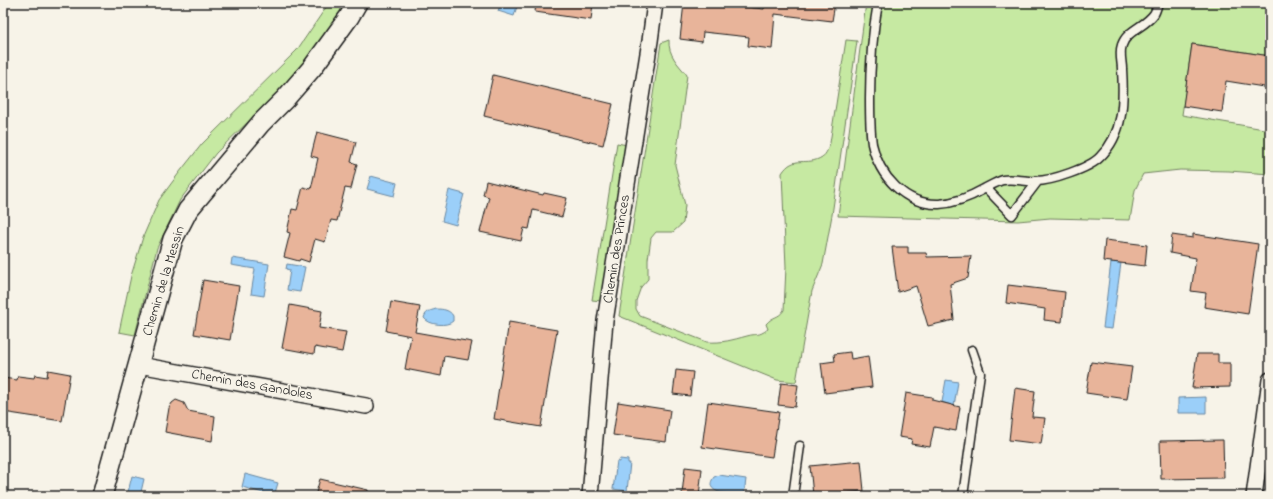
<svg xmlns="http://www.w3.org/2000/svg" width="1273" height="499" font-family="'Indie Flower',sans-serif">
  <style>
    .green { fill: #c6e9a2; stroke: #71825f }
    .water { fill: #9bcff9; stroke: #6887a1 }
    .building { fill: #e8b49a; stroke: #1c1c1c }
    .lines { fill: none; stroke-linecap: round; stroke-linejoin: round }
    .service-casing { stroke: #1c1c1c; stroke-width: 11 }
    .minor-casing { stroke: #1c1c1c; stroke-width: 18 }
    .tertiary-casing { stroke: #1c1c1c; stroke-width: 22 }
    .service { stroke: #f7f3e8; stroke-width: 8 }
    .minor { stroke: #f7f3e8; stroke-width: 15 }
    .tertiary { stroke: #f7f3e8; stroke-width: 19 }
    .labels { text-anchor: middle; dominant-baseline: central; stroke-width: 3; stroke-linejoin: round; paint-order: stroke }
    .street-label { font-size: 14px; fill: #1c1c1c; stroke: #f7f3e8 }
  </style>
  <rect width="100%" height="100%" fill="#f7f3e8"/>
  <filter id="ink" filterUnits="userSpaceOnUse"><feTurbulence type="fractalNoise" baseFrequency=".025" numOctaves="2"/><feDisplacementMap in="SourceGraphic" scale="8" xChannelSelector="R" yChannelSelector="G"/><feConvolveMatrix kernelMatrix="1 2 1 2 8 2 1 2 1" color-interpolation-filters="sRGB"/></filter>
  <g filter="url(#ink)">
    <path class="green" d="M 329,3 L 348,3 L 330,32 L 291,80 L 216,153 L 180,200 L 157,248 L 135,335 L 119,332 L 131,276 L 143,237 L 159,200 L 179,173 L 202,144 L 297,50 Z
      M 866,3 L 1270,3 L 1270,56 L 1192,44 L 1182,115 L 1270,130 L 1270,174 L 1229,171 L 1180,170 L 1143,174 L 1135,190 L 1130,220 L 1050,218 L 1018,221 L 838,216 Z
      M 669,40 C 668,55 678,64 687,75 L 675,165 L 685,205 L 683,223 L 673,232 L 656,232 L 651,238 L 648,259 L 648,279 L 641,287 L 636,301 L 636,309 L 640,316 L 707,342 C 723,343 732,340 747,336 C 757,333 758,337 768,329 L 766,324 C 774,315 778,319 784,310 L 786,267 L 782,173 C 794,154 807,167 822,157 C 827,154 828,148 830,143 L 846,40 L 857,41 L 832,215 L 823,264 L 812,291 L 796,382 L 777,380 L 619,316 L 661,43 Z
      M 617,143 L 627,145 L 601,301 L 592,300 Z"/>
    <path class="water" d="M 501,3 L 518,3 L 514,16 L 498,11 Z
      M 371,176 L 397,183 L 394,196 L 367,189 Z
      M 449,190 L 464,194 L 456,225 L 442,221 Z
      M 232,258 L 269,264 L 264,296 L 251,294 L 255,269 L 231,265 Z
      M 1111,262 L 1121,263 L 1112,329 L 1103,328 Z
      M 287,264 L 305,267 L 300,292 L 287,290 L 290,270 L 286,269 Z
      M 436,309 C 443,309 450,310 453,316 L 453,321 C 447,327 429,325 424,318 C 426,311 430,311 436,309 Z
      M 946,380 L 958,382 L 954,406 L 942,402 Z
      M 1206,397 L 1206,413 L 1178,413 L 1178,398 Z
      M 620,459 L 628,460 L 628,463 L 630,463 L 627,491 L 613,489 L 617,461 L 619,462 Z
      M 245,474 L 278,483 L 274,496 L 242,487 Z
      M 719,475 L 746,479 L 744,495 C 734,494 701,495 714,477 Z
      M 132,476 L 144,479 L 140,496 L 127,496 Z"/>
    <path class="building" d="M 536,3 L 593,3 L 591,20 L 535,12 Z
      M 684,3 L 717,5 L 717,4 L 764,9 L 765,3 L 835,3 L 832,21 L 775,14 L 772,49 L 748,46 L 749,37 L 703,32 L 702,42 L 680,39 Z
      M 1192,44 L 1270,56 L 1270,88 L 1226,81 L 1222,112 L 1183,106 Z
      M 493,75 L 613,104 L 603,145 L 484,116 Z
      M 317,132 L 356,142 L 351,162 L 357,164 L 351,189 L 345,188 L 337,221 L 331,220 L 325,242 L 315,239 L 309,262 L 300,259 L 299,261 L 284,257 L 290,233 L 287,232 L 292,209 L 297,210 L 303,187 L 311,189 L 318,158 L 311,156 Z
      M 486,181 L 543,195 L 544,193 L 567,198 L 562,217 L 533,210 L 529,229 L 524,228 L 521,241 L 480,232 L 489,197 L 483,195 Z
      M 1193,234 L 1258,244 L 1248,314 L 1204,307 L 1206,293 L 1191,291 L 1196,258 L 1170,253 L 1172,235 L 1193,238 Z
      M 1105,240 L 1147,245 L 1145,266 L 1103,261 Z
      M 892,247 L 908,247 L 908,253 L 926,253 L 927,257 L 971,256 L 968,278 L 950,284 L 954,320 L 928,326 L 916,286 L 898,292 Z
      M 203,280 L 239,286 L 230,340 L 194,334 Z
      M 1008,285 L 1065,292 L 1062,322 L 1044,320 L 1045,309 L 1006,303 Z
      M 391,302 L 420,307 L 415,332 L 472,342 L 468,360 L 444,356 L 441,376 L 405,369 L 411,336 L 386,331 Z
      M 290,305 L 322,311 L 319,328 L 346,332 L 342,352 L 315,347 L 314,354 L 282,348 Z
      M 509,322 L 557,330 L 541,427 L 494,419 Z
      M 850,352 L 851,359 L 868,356 L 872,387 L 825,393 L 821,363 L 835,361 L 834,354 Z
      M 1197,354 L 1218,354 L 1218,363 L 1230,363 L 1230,387 L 1192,388 Z
      M 1091,362 L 1132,367 L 1127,399 L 1086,393 Z
      M 48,370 L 70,374 L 62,421 L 3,412 L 3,378 L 17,380 L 18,376 L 34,378 L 35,375 L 47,377 Z
      M 676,370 L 693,372 L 690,396 L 673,394 Z
      M 781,383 L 798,385 L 795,407 L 778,405 Z
      M 1015,388 L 1035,391 L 1032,417 L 1045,418 L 1041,444 L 1009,440 Z
      M 906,393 L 932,397 L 932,400 L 960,407 L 956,431 L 934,427 L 930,447 L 911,444 L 912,439 L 899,437 Z
      M 176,400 L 184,403 L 188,411 L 215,416 L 212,441 L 165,432 L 169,408 L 172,403 Z
      M 618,402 L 670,410 L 666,442 L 613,435 Z
      M 708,402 L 779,412 L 772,457 L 702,447 Z
      M 1223,440 L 1224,478 L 1161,479 L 1160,441 Z
      M 861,461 L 864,491 L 813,495 L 810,466 Z
      M 685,467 L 702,469 L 699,496 L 682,494 Z
      M 320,479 L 368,490 L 368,496 L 315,496 Z"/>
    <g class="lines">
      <defs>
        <path id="service" d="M 878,3 C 872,35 870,67 870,99 C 870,114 870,130 872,144 C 879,176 905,205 939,204 C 955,203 970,197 984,189 C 990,186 996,182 1003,180 C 1014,178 1025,182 1036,181 C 1051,181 1090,168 1100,157 C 1124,134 1124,100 1122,69 C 1122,62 1119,53 1122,45 C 1127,30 1145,27 1154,14 C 1156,11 1157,6 1158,3
          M 986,188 L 1012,215 L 1038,181
          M 793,496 L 800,446
          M 963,496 L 980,373 L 972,350"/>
        <path id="minor" d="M 139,365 L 366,406
          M 590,496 L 605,321 L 650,41 L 655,3
          M 1254,496 L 1270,380"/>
        <path id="tertiary" d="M 102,496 L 173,239 L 188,210 L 261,123 L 285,99 L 312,68 L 349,17 L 357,3"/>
      </defs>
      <use href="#service" class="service-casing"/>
      <use href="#minor" class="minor-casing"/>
      <use href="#tertiary" class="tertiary-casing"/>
      <use href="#service" class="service"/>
      <use href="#minor" class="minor"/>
      <use href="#tertiary" class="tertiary"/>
    </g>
  </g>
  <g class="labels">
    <g class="street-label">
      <text transform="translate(617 249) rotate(-81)">Chemin des Princes</text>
      <text transform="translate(164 281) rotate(-73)">Chemin de la Messin</text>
      <text transform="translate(252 385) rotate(10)">Chemin des Gandoles</text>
    </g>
  </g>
  <rect width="1273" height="499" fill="none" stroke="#f7f3e8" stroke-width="16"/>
  <rect x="8" y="8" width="1257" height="483" fill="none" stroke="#1c1c1c" stroke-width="1.5" filter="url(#ink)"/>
</svg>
